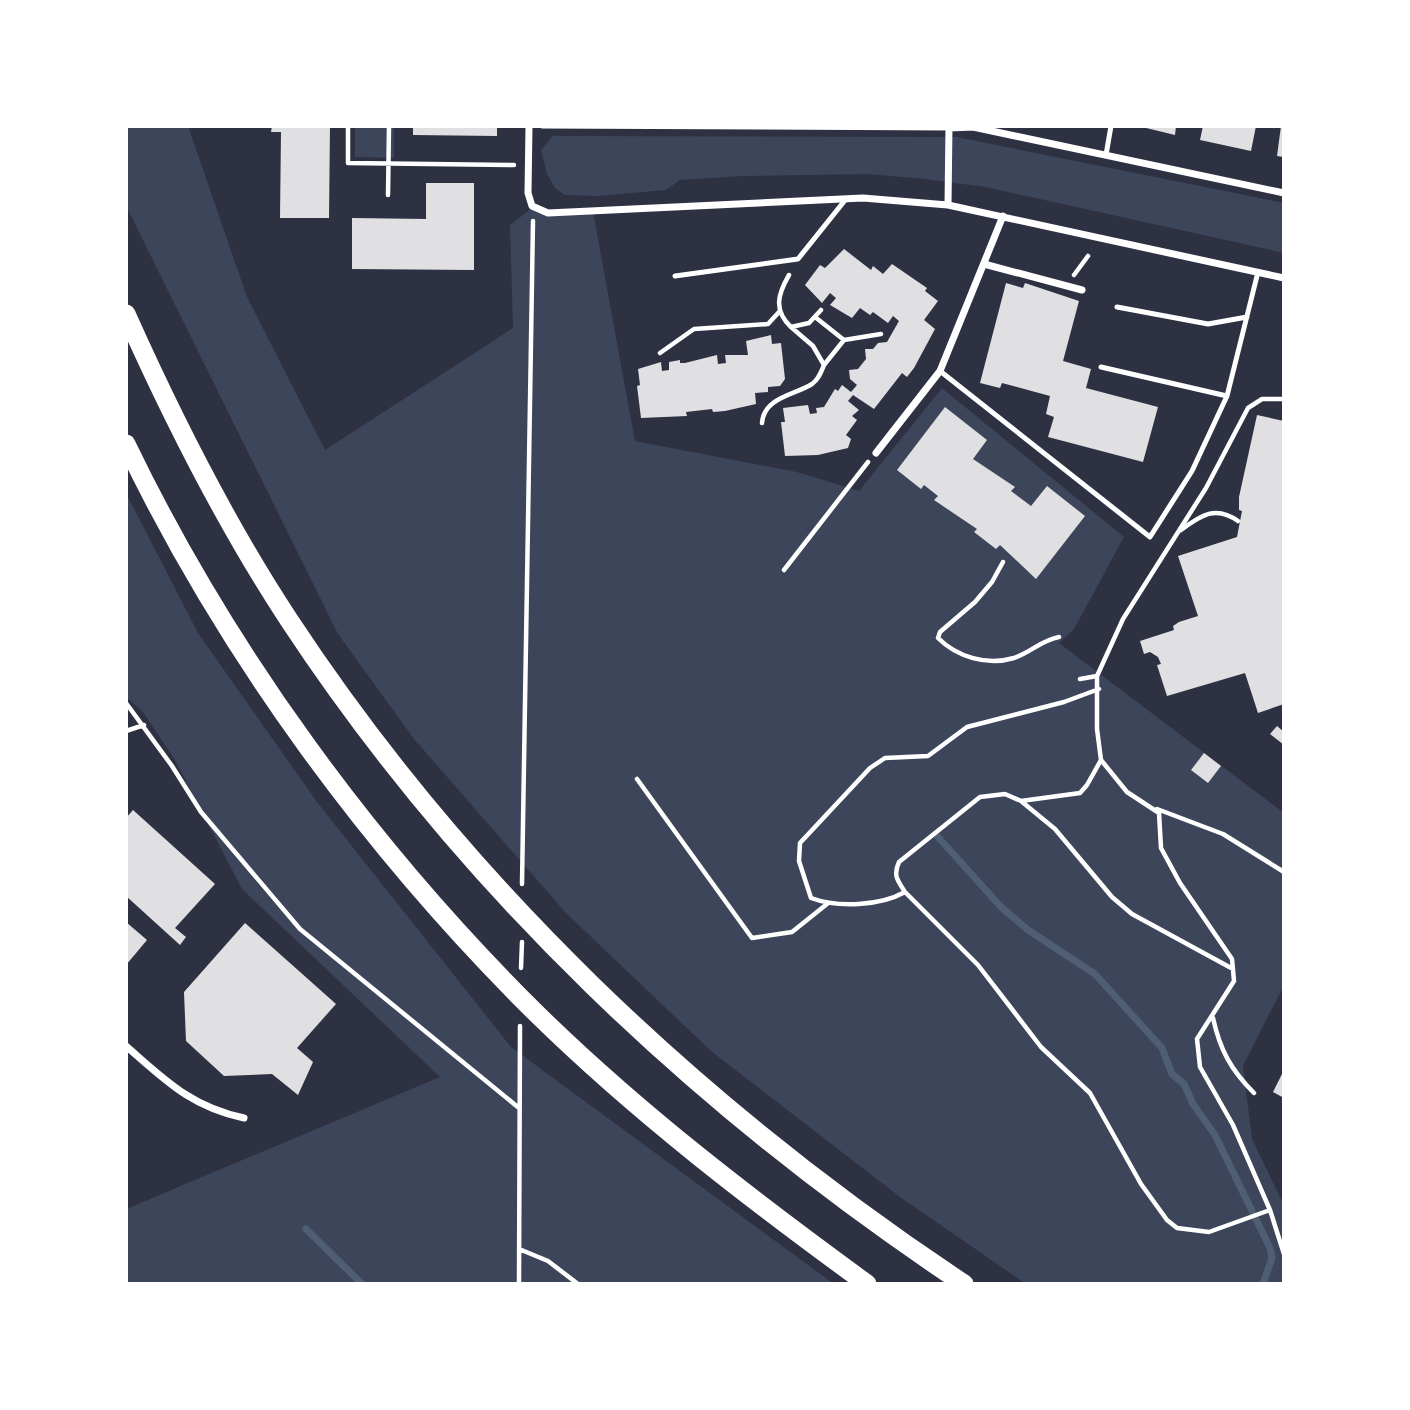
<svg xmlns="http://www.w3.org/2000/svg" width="1410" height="1410" font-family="'Open Sans',sans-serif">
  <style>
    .green { fill: #3c4559 }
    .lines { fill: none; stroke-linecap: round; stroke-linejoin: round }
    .stream { stroke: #4f5d75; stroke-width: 7 }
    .building { fill: #e0e0e3 }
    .path { stroke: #fff; stroke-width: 4.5 }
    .service { stroke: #fff; stroke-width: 5 }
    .minor { stroke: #fff; stroke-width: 7 }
    .motorway { stroke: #fff; stroke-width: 19 }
  </style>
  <rect width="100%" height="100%" fill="#2d3142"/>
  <path class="green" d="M 126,126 L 188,126 L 247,297 L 325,450 L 513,328 L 510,225 L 532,208 L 547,214 L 593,212 L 635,441 L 797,472 L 859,491 L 942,388 L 1124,537 L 1074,629 L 1059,643 L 1284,813 L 1284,985 L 1243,1066 L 1252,1139 L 1284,1205 L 1284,1284 L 1026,1284 L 900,1197 L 711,1051 L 566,913 L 414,739 L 338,634 L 126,206 Z
    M 355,126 L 394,126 L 394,158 L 355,157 Z
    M 553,136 L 957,137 L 1284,203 L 1284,253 L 985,187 L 925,179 L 867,174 L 743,176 L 680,180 L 666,190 L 598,196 L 565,195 L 555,188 L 547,174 L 541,150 Z
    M 126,493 L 198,633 L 317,802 L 511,1047 L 834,1284 L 126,1284 L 126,1209 L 440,1077 L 242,889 L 175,760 L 143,712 L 126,697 Z"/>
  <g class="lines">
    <path class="stream" d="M 938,837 L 1001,907 L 1028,930 L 1095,974 L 1162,1048 L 1172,1074 L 1184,1084 L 1193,1104 L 1215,1135 L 1270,1248 L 1272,1258 L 1263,1284
      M 306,1229 L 362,1284"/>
  </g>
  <path class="building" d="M 272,126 L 330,126 L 329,218 L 280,218 L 281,132 L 271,132 Z
    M 413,126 L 497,126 L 497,136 L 413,135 Z
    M 1138,126 L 1176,126 L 1175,135 Z
    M 1203,126 L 1256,126 L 1251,151 L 1200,140 Z
    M 1281,126 L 1284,126 L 1284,157 L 1277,156 Z
    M 426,183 L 474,183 L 474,270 L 352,269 L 352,218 L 426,219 Z
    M 844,249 L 871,270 L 873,266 L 883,274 L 892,264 L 927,288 L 925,291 L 938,301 L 924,320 L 935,329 L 914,368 L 907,377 L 902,373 L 874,409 L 853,395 L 848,401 L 859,410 L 852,416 L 857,420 L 846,435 L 851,439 L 848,448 L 818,455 L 785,456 L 781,422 L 785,422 L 783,408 L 808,405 L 810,414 L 817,413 L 816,408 L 824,407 L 835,389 L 838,391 L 842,385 L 851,392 L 857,385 L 850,379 L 849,370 L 858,369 L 866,359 L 865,349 L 873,349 L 878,343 L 887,342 L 899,321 L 893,316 L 888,323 L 873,312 L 870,315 L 860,308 L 852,318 L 830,305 L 836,298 L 830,293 L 822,303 L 805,285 L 820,265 L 825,268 Z
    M 1006,283 L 1023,288 L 1025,283 L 1079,301 L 1063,361 L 1091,369 L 1086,388 L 1158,407 L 1143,462 L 1048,437 L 1054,417 L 1046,414 L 1050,396 L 1002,383 L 1000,388 L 980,383 Z
    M 771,335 L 772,344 L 781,343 L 785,379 L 780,386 L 768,387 L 768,392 L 755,393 L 756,404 L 725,411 L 713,412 L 712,409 L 686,412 L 687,416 L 641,418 L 637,386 L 640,385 L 638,369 L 661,362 L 662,371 L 669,370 L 669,362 L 680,360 L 680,363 L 685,363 L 717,355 L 718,364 L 726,363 L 725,355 L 748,355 L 746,341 Z
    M 945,407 L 987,440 L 973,459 L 1015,487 L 1011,491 L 1031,506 L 1047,486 L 1085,516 L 1036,579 L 1000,545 L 996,549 L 974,532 L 977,529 L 934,500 L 938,496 L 924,485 L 921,489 L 897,470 Z
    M 1257,415 L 1284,421 L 1284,704 L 1258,713 L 1245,673 L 1167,696 L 1157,665 L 1161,664 L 1158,657 L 1150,652 L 1144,654 L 1140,641 L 1174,630 L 1173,626 L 1179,622 L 1198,616 L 1178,556 L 1237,537 L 1242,511 L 1239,510 L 1239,497 Z
    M 1277,726 L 1284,732 L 1284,745 L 1270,734 Z
    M 1204,753 L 1221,766 L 1208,783 L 1191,770 Z
    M 133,810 L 215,884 L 175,928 L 186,937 L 180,945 L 126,896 L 126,818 Z
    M 126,922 L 147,940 L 126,965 Z
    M 245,923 L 336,1004 L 297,1048 L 313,1062 L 298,1095 L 272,1074 L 224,1076 L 186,1041 L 184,992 Z
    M 1284,1070 L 1284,1098 L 1273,1092 Z"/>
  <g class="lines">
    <path class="path" d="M 348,126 L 348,163 L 514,165
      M 388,195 L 389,126
      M 789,275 C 778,294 773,310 791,327 L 809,323 L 821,310
      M 1074,275 L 1088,256
      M 815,317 L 844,340 L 881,334
      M 660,353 L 694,329 L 768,324 L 779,312
      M 824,365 L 844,340
      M 762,423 C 764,397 795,395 812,384 C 819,379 821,372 824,365 L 813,346 L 791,327
      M 1181,530 C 1201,515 1216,505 1238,521
      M 1003,562 L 992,582 L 975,602 L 940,632 L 938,638 C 957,657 987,666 1014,658 C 1031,652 1042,640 1059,637
      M 784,570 L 868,462
      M 1080,679 L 1097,676
      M 126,703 L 172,766 L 201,812 L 300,929 L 519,1108
      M 126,731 L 144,725
      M 1101,760 L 1127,792 L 1159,813 L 1161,848 L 1180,883 L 1232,959 L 1234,981 L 1197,1039 L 1200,1067 L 1233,1125 L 1270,1210 L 1209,1232 L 1177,1228 L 1167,1220 L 1141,1184 L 1090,1093 L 1041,1047 L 978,965 L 905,892 C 897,880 893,875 899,862 L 980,797 L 1005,794 L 1021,801 L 1080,793 L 1087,785 L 1101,760 L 1097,729 L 1097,676 L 1123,619 L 1206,488 L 1248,408 L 1262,399 L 1284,399
      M 637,779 L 752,938 L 792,932 L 827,904
      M 1021,801 L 1055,829 L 1112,897 L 1132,914 L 1233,969
      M 1157,809 L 1223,834 L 1284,872
      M 522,884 L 533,221
      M 905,892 C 880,906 838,908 811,898 L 799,861 L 800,843 L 870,768 L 885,758 L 928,756 L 967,727 L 1064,702 L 1099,689
      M 521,968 L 522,942
      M 1213,1018 C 1220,1050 1231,1070 1254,1093
      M 1270,1210 L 1284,1254
      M 519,1249 L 548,1261 L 578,1284
      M 519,1284 L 520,1026"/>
    <path class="service" d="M 542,126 L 949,128
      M 1106,155 L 1111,126
      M 675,276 L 798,259 L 846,199
      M 1117,307 L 1208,324 L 1247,317
      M 1101,367 L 1227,396
      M 940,371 L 1150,537 L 1192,471 L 1227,396 L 1258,272"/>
    <path class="minor" d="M 529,126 L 528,193 L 532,206 L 548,213 L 863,198 L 948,205 L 1284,278
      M 949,128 L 973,127 L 1284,193
      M 948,205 L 949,126
      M 984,264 L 1082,290
      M 876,453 L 940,371 L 1003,216
      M 126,1046 C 165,1080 191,1107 244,1118"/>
    <path class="motorway" d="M 126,314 C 173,419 225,523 289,620 C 464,886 699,1108 964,1284
      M 126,444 C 227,654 372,851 537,1014 C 639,1114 752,1200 867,1284"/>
  </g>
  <rect width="1410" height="1410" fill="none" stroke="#ffffff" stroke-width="256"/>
</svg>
